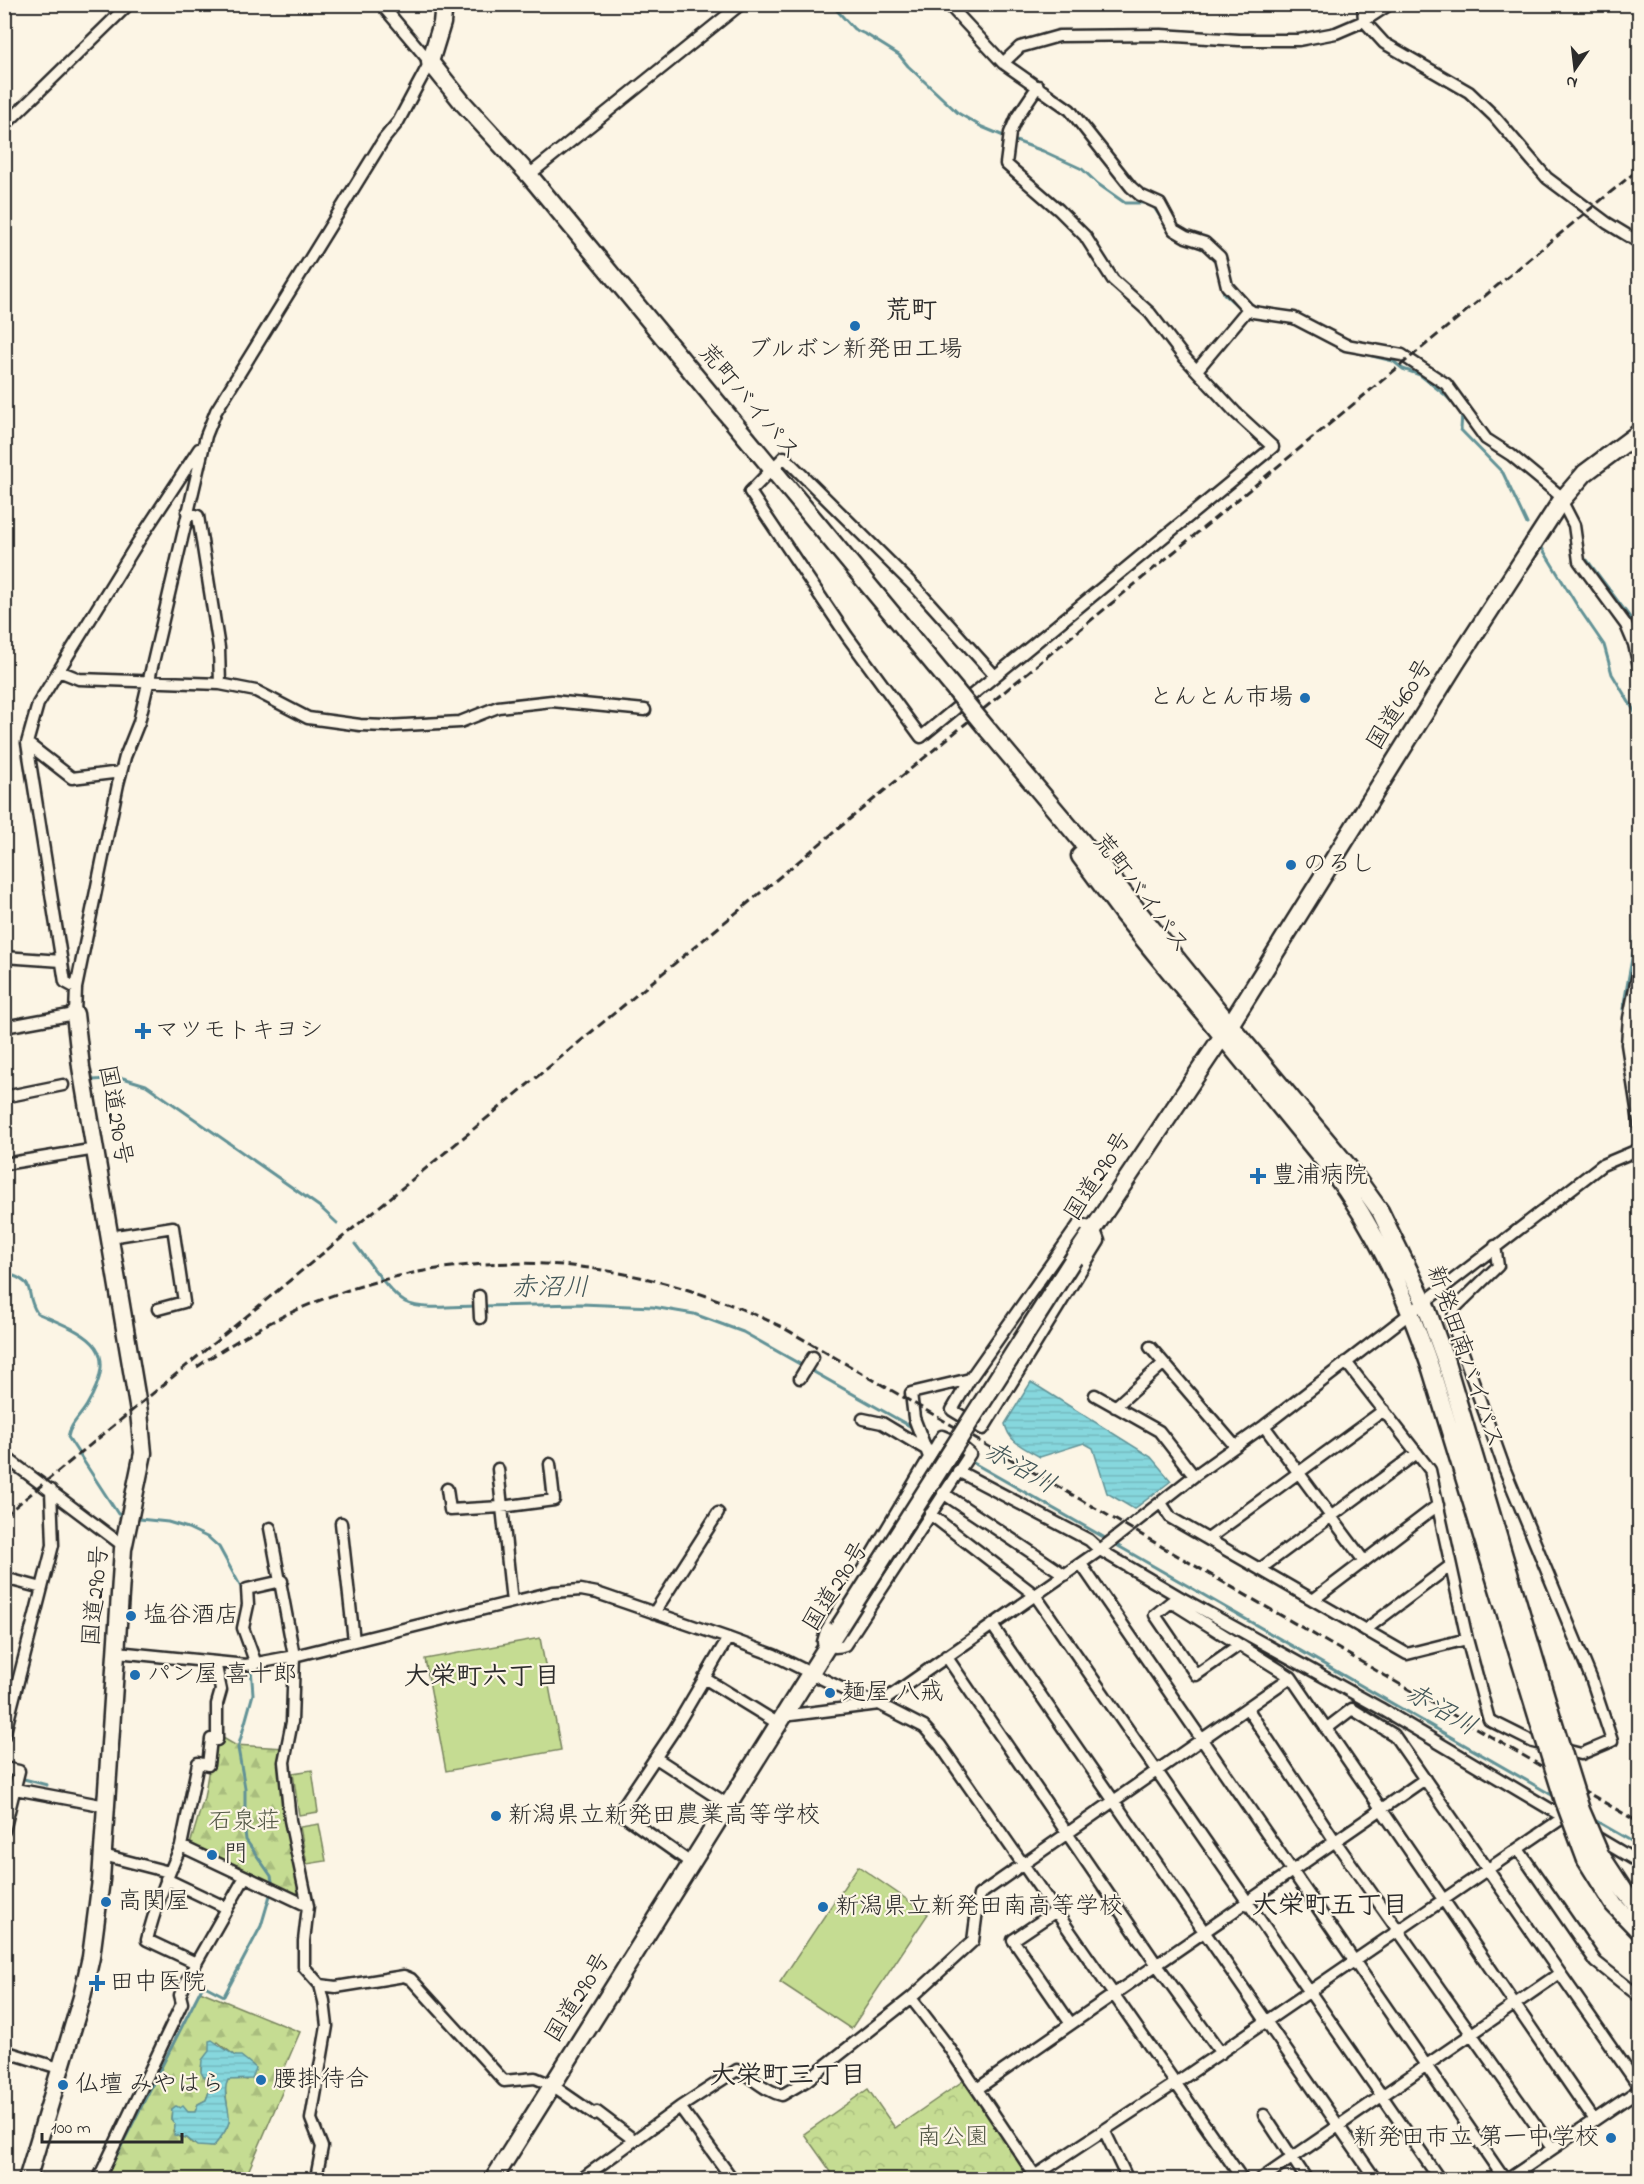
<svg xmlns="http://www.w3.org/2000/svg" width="1644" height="2184" font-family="'Indie Flower','Klee One',sans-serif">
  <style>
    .forest { fill: url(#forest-firs); stroke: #78845e; stroke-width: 1.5; fill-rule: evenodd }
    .park { fill: url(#park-crowns); stroke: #78845e; stroke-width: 1.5 }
    .garden { fill: #c5dc92; stroke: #78845e; stroke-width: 1.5 }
    .water { fill: url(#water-rules); stroke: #629296; stroke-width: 1.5 }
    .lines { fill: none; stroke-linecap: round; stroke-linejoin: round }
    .stream { stroke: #629296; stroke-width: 3 }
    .minor-casing { stroke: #2b2b2b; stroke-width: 15 }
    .highway-casing { stroke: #2b2b2b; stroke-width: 21 }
    .minor { stroke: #fcf5e5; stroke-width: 10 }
    .highway { stroke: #fcf5e5; stroke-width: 16 }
    .rail { stroke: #2b2b2b; stroke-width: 3; stroke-dasharray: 9 4.5; stroke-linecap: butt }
    .highway-bridge-casing { stroke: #2b2b2b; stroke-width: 21; stroke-linecap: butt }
    .highway-bridge { stroke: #fcf5e5; stroke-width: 16 }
    .poi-dot { fill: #1f6fb2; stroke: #fcf5e5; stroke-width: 2 }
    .labels { text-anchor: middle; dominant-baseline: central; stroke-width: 4.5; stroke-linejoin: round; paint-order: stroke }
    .poi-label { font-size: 24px; fill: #2b2b2b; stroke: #fcf5e5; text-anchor: start }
    .street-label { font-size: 24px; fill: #2b2b2b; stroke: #fcf5e5 }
    .park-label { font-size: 24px; fill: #525745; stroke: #fcf5e5 }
    .neighbourhood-label { font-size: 26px; font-weight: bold; fill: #2b2b2b; stroke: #fcf5e5 }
    .water-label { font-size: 26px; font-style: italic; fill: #425658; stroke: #fcf5e5 }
  </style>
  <defs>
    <pattern id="forest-firs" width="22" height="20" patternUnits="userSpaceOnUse" patternTransform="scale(1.5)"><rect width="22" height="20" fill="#c5dc92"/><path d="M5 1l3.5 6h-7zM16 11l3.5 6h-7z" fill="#a9bd7e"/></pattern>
    <pattern id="park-crowns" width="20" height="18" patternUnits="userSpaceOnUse" patternTransform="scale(1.5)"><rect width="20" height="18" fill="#c5dc92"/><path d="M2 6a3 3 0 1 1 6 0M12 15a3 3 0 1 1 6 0" fill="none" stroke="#a9bd7e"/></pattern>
    <pattern id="water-rules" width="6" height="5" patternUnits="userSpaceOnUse" patternTransform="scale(1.5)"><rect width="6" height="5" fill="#86d7dd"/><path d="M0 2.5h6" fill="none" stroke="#74b9be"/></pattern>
  </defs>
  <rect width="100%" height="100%" fill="#fcf5e5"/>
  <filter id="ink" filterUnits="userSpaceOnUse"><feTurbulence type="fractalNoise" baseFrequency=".0167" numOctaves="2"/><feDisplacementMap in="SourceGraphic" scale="12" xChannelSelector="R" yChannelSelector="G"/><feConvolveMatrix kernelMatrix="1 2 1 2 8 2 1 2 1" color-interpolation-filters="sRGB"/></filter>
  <g filter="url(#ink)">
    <path class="forest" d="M 223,1738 L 235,1745 L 285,1748 L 306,1904 L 189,1848 L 204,1798 L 213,1744 Z
      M 200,1991 L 300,2032 L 285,2067 L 283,2090 L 245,2179 L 104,2180 ZM 218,2042 L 235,2056 L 252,2065 L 247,2080 L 238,2078 L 228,2080 L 225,2086 L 229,2122 L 225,2131 L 213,2147 L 193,2144 L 187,2138 L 179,2137 L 173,2131 L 175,2124 L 171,2119 L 172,2109 C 180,2108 187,2114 195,2112 L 198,2104 L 206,2100 L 213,2081 C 189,2073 207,2053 218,2042 Z"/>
    <path class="park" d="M 963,2081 L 1032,2179 L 830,2179 L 834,2176 L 804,2134 L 868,2089 L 895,2128 Z"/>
    <path class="garden" d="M 540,1638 L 561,1750 L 446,1771 L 425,1659 Z
      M 312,1770 L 318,1812 L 299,1815 L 293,1773 Z
      M 319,1824 L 326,1861 L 307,1864 L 300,1827 Z
      M 858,1866 L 928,1914 L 851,2029 L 780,1982 Z"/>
    <path class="water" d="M 1031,1382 L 1151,1457 L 1171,1481 L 1134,1509 L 1107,1493 L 1093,1448 L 1084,1443 L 1040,1457 C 1025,1448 1009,1443 1005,1424 Z
      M 212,2040 L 235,2056 L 241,2056 L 256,2068 L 252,2079 L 228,2080 C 221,2093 231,2110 229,2122 C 227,2131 219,2140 213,2147 L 197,2146 L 187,2138 L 174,2135 L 175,2124 L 171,2119 L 172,2109 L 176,2106 L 180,2108 L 183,2106 L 188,2112 L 195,2112 L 198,2104 L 206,2100 L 213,2081 L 203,2076 L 201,2072 L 202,2060 L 209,2051 L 209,2041 Z"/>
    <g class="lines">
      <path class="stream" d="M 831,4 L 854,29 L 867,35 L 899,55 L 908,66 L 958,113 L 982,127 L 1006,137
        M 1013,140 L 1043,151 L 1082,169 L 1098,184 L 1125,203 L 1147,203
        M 1153,206 L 1167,227
        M 1189,243 L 1207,251 L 1217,263
        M 1221,282 L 1224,294 L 1241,309
        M 1347,350 L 1393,361 L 1403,369 L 1420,375 L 1444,394 L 1458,408
        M 1462,413 L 1461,430 L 1503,473 L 1527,524
        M 1542,548 L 1578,607 L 1604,645 L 1612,674 L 1636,714 L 1638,727 L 1635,788 L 1640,814
        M 1587,560 L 1640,631
        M 1623,1009 L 1638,925 L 1640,870
        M 93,1080 L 123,1078 L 146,1085 L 320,1207 L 337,1223
        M 355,1244 C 367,1259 390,1294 405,1302 C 422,1311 457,1306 476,1306
        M 4,1272 C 41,1285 22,1289 37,1313 C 87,1335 122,1344 87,1405 C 80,1417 70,1424 68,1437 L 118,1514 L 123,1515
        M 483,1306 L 581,1304 L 653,1307 L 694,1314 L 743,1332 L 915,1429
        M 970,1461 L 1107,1539
        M 139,1519 L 168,1522 L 188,1528 L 209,1538 L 219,1547 L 243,1591
        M 1113,1543 L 1557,1798
        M 251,1667 L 253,1694 L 238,1748 L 245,1788 L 245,1831 L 246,1840 L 271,1876 L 273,1886
        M 4,1775 L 14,1777
        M 20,1778 L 47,1785
        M 1591,1818 L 1640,1846
        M 104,2180 L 203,1985 L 224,1996 L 261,1926 L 271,1892"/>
      <defs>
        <path id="minor" d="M 948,4 L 1003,63 L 1070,110 L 1131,187 L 1140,195 L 1160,204 L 1174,230 L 1186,237 L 1205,243 L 1220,257 L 1227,286 L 1248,309 L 1253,312 L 1294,318 L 1346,345 L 1402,355 L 1446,384 L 1486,439 L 1511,455 L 1558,494 L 1574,525 L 1579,561 L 1626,625 L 1634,644 L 1640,671
          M 1363,4 L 1364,21 L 1384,43 L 1469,92 L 1494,116 L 1547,178 L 1607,223 L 1640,243
          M 1003,63 L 1020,47 L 1059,36 L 1161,35 L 1239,40 L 1299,40 L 1336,33 L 1364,21 L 1390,4
          M 4,126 L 129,4
          M 529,175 L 741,4
          M 1197,370 L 1248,309
          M 187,512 L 198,516 L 219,648 L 220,684
          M 59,671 L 79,679 L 220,684 L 256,691 L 308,718 L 360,725 L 386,726 L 460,722 L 498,707 L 552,701 L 645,710
          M 995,676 L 917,589 L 784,457 L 750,492 L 847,636 L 921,737 L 1273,447 L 1236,413 L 1183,356 L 1150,313 L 1113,280 L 1085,236 L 1059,210 L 1006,164 L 1010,133 L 1017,117 L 1038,86
          M 27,743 L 72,778 L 121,772
          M 4,957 L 62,961
          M 1640,963 L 1629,1018 L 1627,1044 L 1640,1128
          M 76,988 L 65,982 L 27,743 L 38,704 L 138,542 L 199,449
          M 4,1027 L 75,1014 L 76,988 L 118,784 L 125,757 L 139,722 L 206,436 L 216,411 L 384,139 L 398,122 L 430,62 L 381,4
          M 4,1097 L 63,1085
          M 4,1164 L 96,1149
          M 1079,1224 L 1094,1228 L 1099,1241 L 983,1429 L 952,1410 L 970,1379 Z
          M 110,1237 L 173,1227 L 184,1302 L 158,1309
          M 479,1296 L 480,1318
          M 1150,1347 L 1235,1446
          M 1346,1362 L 1430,1470 L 1467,1639 L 1489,1720 L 1533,1742 L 1581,1754 L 1612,1741 L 1591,1678 L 1505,1470 L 1452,1322 L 1455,1308 L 1498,1266 L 1495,1246
          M 800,1378 L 813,1357
          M 1095,1395 L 1159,1431 L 1194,1476
          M 1115,1407 L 1164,1363
          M 863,1419 L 882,1423 L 927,1450
          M 1264,1426 L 1364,1561
          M 942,1436 L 956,1442 L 970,1454 L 845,1645 C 837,1648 830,1648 823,1642 L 826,1631 Z
          M 4,1456 L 121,1544 L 123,1549
          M 929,1457 L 914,1418 L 911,1393 L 970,1379
          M 498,1469 L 512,1602
          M 958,1471 L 1089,1540 L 1100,1550 L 1178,1596 L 1380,1708 L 1570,1821
          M 447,1489 L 450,1510 L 501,1507 L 554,1500 L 550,1464
          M 943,1493 L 1065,1575
          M 1161,1503 L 1171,1518 L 1407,1654 L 1467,1639
          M 930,1514 L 1035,1595 L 1440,2180
          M 341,1523 L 354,1641
          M 270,1528 L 294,1656 L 292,1722 L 284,1762 L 290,1820 L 308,1906 L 304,1941 L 304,1967 L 320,1985 L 324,2001 L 327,2026 L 311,2119 L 322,2147 L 317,2173 L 313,2180
          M 1208,1539 L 1384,1410
          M 1081,1564 L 1505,2180
          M 1260,1569 L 1417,1453
          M 4,1578 L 42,1588
          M 1178,1596 L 1171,1602 L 1291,1677 L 1594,2120
          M 1313,1600 L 1438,1505
          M 1171,1602 L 1155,1615 L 1196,1675 L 1239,1645
          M 654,1613 L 718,1513
          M 992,1625 L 1376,2180
          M 1365,1630 L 1450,1566
          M 117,1652 L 246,1665 L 294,1656 L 553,1592 L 581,1590 L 597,1593 L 728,1638 L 774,1655 L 857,1696 L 879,1704 L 924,1727 L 940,1745 L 1243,2180
          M 946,1656 L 1157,1965 L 1221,2053
          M 256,1664 L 243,1628 L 248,1605 L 247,1589 L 282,1581
          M 704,1678 L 779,1724
          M 1247,1708 L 1335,1841 L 1552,2148
          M 783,1716 L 879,1704 L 1100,1550 L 1194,1476 L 1264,1426 L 1602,1165 L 1640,1149
          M 1326,1729 L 1352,1709 L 1394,1735 L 1640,2088
          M 4,1736 L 53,1545 L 51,1490
          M 656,1758 L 727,1804
          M 4,1768 L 19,1771 L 4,1831
          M 15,1789 L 106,1806
          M 1591,1834 L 1640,1863
          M 181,1846 L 198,1763 L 208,1765 L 211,1739 L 217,1740 L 217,1704 L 221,1690 L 215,1662
          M 1518,1849 L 1596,1962 L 1640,1997
          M 103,1855 L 169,1872
          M 691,1863 L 623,1815 L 623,1806 L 674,1730 L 728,1638
          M 166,1879 L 227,1908
          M 1056,1911 L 1013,1940 L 1071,2024
          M 196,1963 L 245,1877
          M 320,1985 L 336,1987 L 404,1976 L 411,1979 L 504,2081 L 535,2078 L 552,2085 L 594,2114 L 597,2112 L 634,2140
          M 911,1998 L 948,2046 L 1038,2180
          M 4,2051 L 59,2068
          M 977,2089 L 1425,1779
          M 680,2107 L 733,2180
          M 1264,2115 L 1307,2180
          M 1104,2130 L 1128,2180
          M 1036,2175 L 1176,2083 L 1564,1817
          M 98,2180 L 182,2003 L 180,1995 L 196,1963 L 147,1940 C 155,1907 167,1877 181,1846 L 308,1906
          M 580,2180 L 680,2107 L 737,2070 C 753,2077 764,2091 782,2095 L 806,2081 L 911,1998 L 973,1941 L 979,1895 L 1291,1677
          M 1260,2180 L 1560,1973
          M 1507,2180 L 1640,2089"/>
        <path id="highway" d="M 444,4 L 442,23 L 430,62 L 462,102 L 529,175 L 956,691
          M 988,730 L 1083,843 L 1230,1025 L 1347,1165 L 1380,1211 L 1424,1301 L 1446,1362 L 1552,1717
          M 1080,856 L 1123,914 L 1330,1168 C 1377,1229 1406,1297 1431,1369 L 1538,1719
          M 1074,1258 L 1230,1025 L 1456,663 L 1561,501 L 1585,473 L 1640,432
          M 1600,1854 L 1625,1892 L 1640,1910
          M 1586,1860 L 1614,1905 L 1640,1932
          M 27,2180 L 82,1997 L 91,1957 L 101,1880 L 123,1549 L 143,1453 L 139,1412 L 81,1067 L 75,1014
          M 493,2180 L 838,1629"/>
      </defs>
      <use href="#minor" class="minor-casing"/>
      <use href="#highway" class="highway-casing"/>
      <use href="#minor" class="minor"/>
      <use href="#highway" class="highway"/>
      <path class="rail" d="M 197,1367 C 376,1240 588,1233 782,1327 L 1640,1823
        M 4,1516 L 1640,168"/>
      <defs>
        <path id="highway-bridge" d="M 956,691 L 988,730
          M 838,1629 L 1074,1258
          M 1552,1717 L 1581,1810 L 1600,1854
          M 1538,1719 L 1564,1801 L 1586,1860"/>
      </defs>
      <use href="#highway-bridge" class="highway-bridge-casing"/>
      <use href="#highway-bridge" class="highway-bridge"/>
    </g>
  </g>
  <g class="poi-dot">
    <circle cx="855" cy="326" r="6"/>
    <circle cx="1305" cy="698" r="6"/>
    <circle cx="1291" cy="865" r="6"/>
    <path d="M140 1022h6v6h6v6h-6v6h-6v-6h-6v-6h6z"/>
    <path d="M1255 1167h6v6h6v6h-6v6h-6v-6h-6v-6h6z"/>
    <circle cx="131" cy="1616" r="6"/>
    <circle cx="135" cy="1675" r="6"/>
    <circle cx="830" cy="1693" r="6"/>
    <circle cx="496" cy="1816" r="6"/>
    <circle cx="212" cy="1855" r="6"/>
    <circle cx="106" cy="1902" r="6"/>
    <circle cx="823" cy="1907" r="6"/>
    <path d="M94 1974h6v6h6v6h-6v6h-6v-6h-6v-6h6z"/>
    <circle cx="261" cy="2080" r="6"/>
    <circle cx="63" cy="2085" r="6"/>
    <circle cx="1611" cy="2138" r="6"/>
  </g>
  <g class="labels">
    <g class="poi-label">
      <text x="855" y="350" text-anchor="middle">ブルボン新発田工場</text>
      <text x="1293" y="698" text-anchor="end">とんとん市場</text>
      <text x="1303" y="865">のろし</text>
      <text x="155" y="1031">マツモトキヨシ</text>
      <text x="1272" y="1176">豊浦病院</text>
      <text x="143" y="1616">塩谷酒店</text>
      <text x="147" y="1675">パン屋 喜十郎</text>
      <text x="842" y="1693">麺屋 八戒</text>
      <text x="508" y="1816">新潟県立新発田農業高等学校</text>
      <text x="224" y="1855">門</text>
      <text x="118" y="1902">高関屋</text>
      <text x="835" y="1907">新潟県立新発田南高等学校</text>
      <text x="110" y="1983">田中医院</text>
      <text x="273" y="2080">腰掛待合</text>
      <text x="75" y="2085">仏壇 みやはら</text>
      <text x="1599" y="2138" text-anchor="end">新発田市立 第一中学校</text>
    </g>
    <g class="street-label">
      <text transform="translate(748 403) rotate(50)">荒町バイパス</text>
      <text transform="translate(1401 705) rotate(-58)">国道460号</text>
      <text transform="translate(1140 894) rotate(53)">荒町バイパス</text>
      <text transform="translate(114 1115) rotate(80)">国道290号</text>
      <text transform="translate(1099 1177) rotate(-57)">国道290号</text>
      <text transform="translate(1464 1357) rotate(71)">新発田南バイパス</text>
      <text transform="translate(837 1587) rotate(-58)">国道290号</text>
      <text transform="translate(97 1596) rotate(-85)">国道290号</text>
      <text transform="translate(579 1998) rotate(-58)">国道290号</text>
    </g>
    <g class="park-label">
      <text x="244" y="1822">石泉荘</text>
      <text x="953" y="2138">南公園</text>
    </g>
    <g class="neighbourhood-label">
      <text x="911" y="312">荒町</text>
      <text x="482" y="1678">大栄町六丁目</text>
      <text x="1330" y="1907">大栄町五丁目</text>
      <text x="788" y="2077">大栄町三丁目</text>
    </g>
    <g class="water-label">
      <text x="550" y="1289">赤沼川</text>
      <text transform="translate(1019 1469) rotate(30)">赤沼川</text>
      <text transform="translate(1440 1711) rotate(30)">赤沼川</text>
    </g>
  </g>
  <rect width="1644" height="2184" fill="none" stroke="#fcf5e5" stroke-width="24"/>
  <rect x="12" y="12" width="1620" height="2160" fill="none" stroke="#2b2b2b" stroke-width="2" filter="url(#ink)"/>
  <g transform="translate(1575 69) rotate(194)" stroke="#fcf5e5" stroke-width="4.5" paint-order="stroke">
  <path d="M0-4.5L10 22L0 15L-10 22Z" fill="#2b2b2b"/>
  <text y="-9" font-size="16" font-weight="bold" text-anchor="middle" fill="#2b2b2b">N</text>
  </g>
  <path d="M42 2133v9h140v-9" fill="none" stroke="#2b2b2b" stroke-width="3"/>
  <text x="51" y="2133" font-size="18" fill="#2b2b2b" stroke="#fcf5e5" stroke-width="4.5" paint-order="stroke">100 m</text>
</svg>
